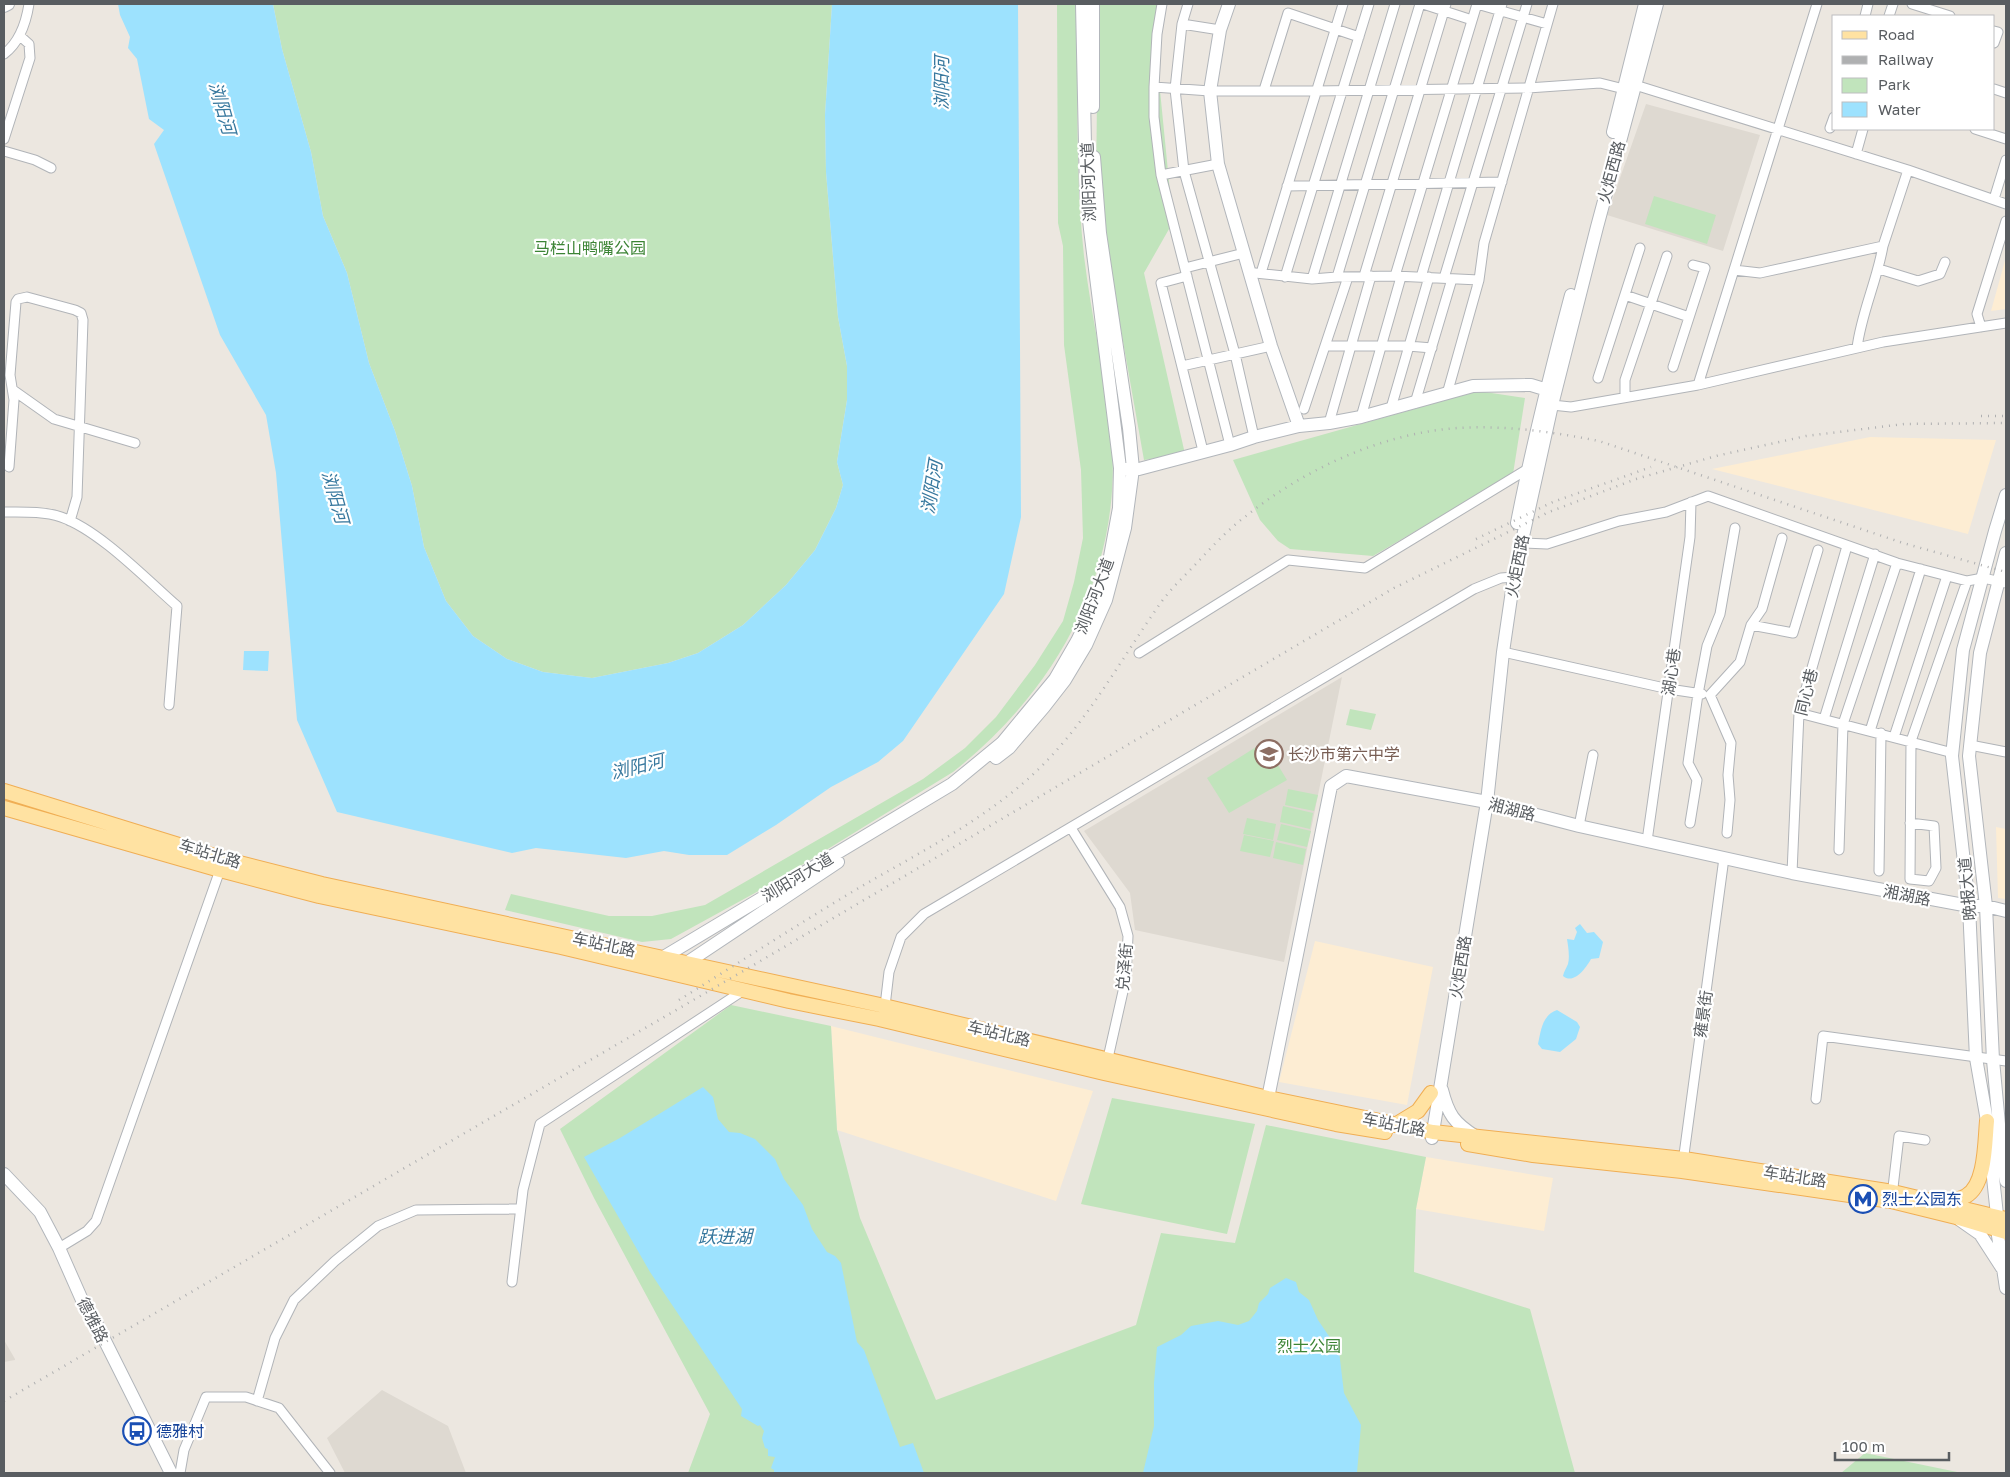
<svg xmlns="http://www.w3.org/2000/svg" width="2010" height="1477" font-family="'Golos Text','Noto Sans SC',sans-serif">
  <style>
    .commercial { fill: #fdedd3 }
    .education { fill: #ded9d1 }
    .green { fill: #c1e4bc }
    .water { fill: #9de2fe }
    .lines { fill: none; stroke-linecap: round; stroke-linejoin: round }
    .street-casing { stroke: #b1b4b8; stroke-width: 11 }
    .secondary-casing { stroke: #b2b6bb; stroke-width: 14 }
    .primary-casing { stroke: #f0ae54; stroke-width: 16 }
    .street { stroke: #fff; stroke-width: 9 }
    .secondary { stroke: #fff; stroke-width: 12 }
    .primary { stroke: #ffe2a2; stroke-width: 14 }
    .rail { stroke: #afb0b1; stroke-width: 2.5; stroke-dasharray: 1 6; stroke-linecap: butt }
    .labels { text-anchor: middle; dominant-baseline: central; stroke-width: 4.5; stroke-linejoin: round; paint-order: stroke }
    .street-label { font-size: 16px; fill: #595d61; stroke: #fff }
    .park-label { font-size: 16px; fill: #3c8435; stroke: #fff }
    .education-label { font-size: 16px; fill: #785e54; stroke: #fff; text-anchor: start }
    .transit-label { font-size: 16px; fill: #164399; stroke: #fff; text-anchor: start }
    .water-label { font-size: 18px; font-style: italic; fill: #37789e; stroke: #fff }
  </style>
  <rect width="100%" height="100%" fill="#ece7e0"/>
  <path class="commercial" d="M 2006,257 L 2006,309 L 1991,311 Z
    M 1870,437 L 1996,440 L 1968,534 L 1712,469 Z
    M 1996,827 L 2006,829 L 2006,899 L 1998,898 Z
    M 1315,941 L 1433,967 L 1407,1105 L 1279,1082 Z
    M 831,1026 L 1093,1091 L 1056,1201 L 837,1130 Z
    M 1426,1157 L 1553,1178 L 1544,1231 L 1416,1209 Z"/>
  <path class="education" d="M 1646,104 L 1760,135 L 1723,251 L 1607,215 Z
    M 1342,677 L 1284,962 L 1135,930 L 1130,893 L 1084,831 Z
    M 4,1340 L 15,1359 L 15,1360 L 4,1362 Z
    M 382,1390 L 448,1426 L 466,1473 L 345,1473 L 327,1438 Z"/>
  <path class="green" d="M 273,4 L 832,4 L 825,115 L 826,172 L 838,317 L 847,366 L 847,400 L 837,462 L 843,485 L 836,508 L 815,550 L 786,585 L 743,625 L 698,653 L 668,663 L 592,678 L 543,672 L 507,659 L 473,636 L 446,601 L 424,547 L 412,486 L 395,431 L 369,363 L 347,273 L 323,216 L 311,152 L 282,49 Z
    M 1057,4 L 1077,4 C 1078,88 1075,172 1084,256 C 1091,315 1105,373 1111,431 C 1125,568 1058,689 953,772 L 766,887 L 671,939 L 642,942 L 505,910 L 511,894 L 609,916 L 652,916 L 705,905 L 923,779 L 965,748 L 996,717 L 1035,665 L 1063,621 L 1074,582 L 1083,538 L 1081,470 L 1064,345 L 1063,246 L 1058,223 Z
    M 1098,4 L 1163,4 L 1156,50 L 1173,222 L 1144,273 L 1185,454 L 1144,460 L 1096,189 Z
    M 1654,196 L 1716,215 L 1707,244 L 1645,224 Z
    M 1478,391 L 1525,398 L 1513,474 L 1373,556 L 1290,549 L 1278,541 L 1260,520 L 1233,460 Z
    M 1350,709 L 1376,714 L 1371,730 L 1346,725 Z
    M 1264,742 L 1287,780 L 1229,813 L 1207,778 Z
    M 1288,789 L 1318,795 L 1314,811 L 1285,805 Z
    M 1283,806 L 1313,813 L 1310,829 L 1280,822 Z
    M 1247,818 L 1276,824 L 1273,840 L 1243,834 Z
    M 1281,824 L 1311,831 L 1307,847 L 1277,840 Z
    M 1244,835 L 1274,841 L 1270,857 L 1240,851 Z
    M 1276,842 L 1306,849 L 1303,865 L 1273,858 Z
    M 731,1005 L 831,1026 L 837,1130 L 860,1218 L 936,1400 L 1136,1325 L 1161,1233 L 1235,1243 L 1266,1125 L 1426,1157 L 1416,1209 L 1414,1272 L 1530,1309 L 1575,1473 L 688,1473 L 710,1414 L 594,1198 L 560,1129 Z
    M 1112,1098 L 1255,1124 L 1227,1234 L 1081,1204 Z
    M 1865,1453 L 1962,1473 L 1841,1473 Z"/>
  <path class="water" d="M 118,4 L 273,4 L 282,49 L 311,152 L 323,216 L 347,273 L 369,363 L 395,431 L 412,486 L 424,547 L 446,601 L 473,636 L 507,659 L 543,672 L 592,678 L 668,663 L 698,653 L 743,625 L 786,585 L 815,550 L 836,508 L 843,485 L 837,462 L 847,400 L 847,366 L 838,317 L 826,172 L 825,115 L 832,4 L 1018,4 L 1021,517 L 1004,594 L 903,741 L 878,762 L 831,787 L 776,825 L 727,855 L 689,855 L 664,851 L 626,858 L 536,848 L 512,853 L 337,812 L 297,720 L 276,473 L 266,415 L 220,335 L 154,144 L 164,130 L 149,119 L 137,59 L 128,48 L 130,37 L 120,15 Z
    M 244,651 L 269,651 L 268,671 L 243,670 Z
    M 1580,924 L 1587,933 L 1594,932 L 1603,942 L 1599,958 L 1591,959 C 1586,968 1574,985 1563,976 C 1564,971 1566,969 1568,964 C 1570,956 1568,946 1567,939 L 1574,940 L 1577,932 L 1575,928 Z
    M 1557,1010 L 1577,1022 L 1580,1027 L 1576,1039 L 1560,1052 L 1542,1049 L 1538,1044 C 1541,1031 1542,1015 1557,1010 Z
    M 703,1087 L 713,1097 L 718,1119 L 729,1132 L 740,1133 L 755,1139 L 775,1159 L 784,1179 L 803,1205 L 812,1229 L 827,1252 L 835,1256 L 841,1263 L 857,1342 L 864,1350 L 900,1447 L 913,1443 L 924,1473 L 774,1473 L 774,1470 L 771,1468 L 775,1457 L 768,1456 L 768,1449 L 765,1448 L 762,1438 L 764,1431 L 760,1425 L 758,1426 L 741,1416 L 742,1409 L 650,1272 L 584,1157 L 620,1138 Z
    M 1286,1278 L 1296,1282 L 1299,1292 L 1309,1300 L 1318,1320 L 1339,1351 L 1344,1393 L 1361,1425 L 1357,1473 L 1143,1473 L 1154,1426 L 1154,1383 L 1157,1347 L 1181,1335 L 1191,1326 L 1218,1321 L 1238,1325 L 1249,1321 L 1257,1311 L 1259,1303 L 1268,1294 L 1270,1288 Z"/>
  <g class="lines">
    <defs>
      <path id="street" d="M 1162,4 L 1157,34 L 1154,87 L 1154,117 L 1161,175 L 1230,445
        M 1188,4 L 1182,24 L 1175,89 L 1184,171 L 1235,354 L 1254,437
        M 1423,4 L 1472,20
        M 1477,4 L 1547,24
        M 1912,4 L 1950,16
        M 1865,16 L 1868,4
        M 1889,16 L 1893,4
        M 1182,24 L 1220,30
        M 1994,31 L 1998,32 L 1994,43
        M 4,54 C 20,42 26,23 29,4
        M 1154,87 L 1210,91 L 1316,91 L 1528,88 L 1600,83 L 1624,89 L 1635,85 L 1908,170 L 2006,204
        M 1994,89 L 2006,93
        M 1264,90 L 1288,13 L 1359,37
        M 1830,128 L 1834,117
        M 1975,129 L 2006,139
        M 4,139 L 30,58 L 29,44 L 20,36
        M 4,151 L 35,160 L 51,168
        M 1856,154 L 1863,129
        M 1161,175 L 1218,164
        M 1287,186 L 1502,182
        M 1994,199 L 2006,160
        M 1185,268 L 1244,253
        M 1879,269 L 1918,281 L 1940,274 L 1945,262
        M 1734,270 L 1760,273 L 1883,246 L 1908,170
        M 1255,273 L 1312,279 L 1337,277 L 1395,276 L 1479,280
        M 1261,273 L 1343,4
        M 1187,276 L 1161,283 L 1203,451
        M 1364,276 L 1446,4
        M 1395,276 L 1477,4
        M 1285,277 L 1369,4
        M 1337,277 L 1420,4
        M 1421,277 L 1502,4
        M 1444,278 L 1527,4
        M 1312,279 L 1395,4
        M 1625,295 L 1689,317
        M 1981,327 L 1977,314 L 2006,221
        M 1326,346 L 1408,346 L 1432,348
        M 1857,348 C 1861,314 1877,281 1883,246
        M 1182,366 L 1271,346
        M 1673,367 L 1705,268 L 1693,265
        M 1598,378 L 1640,248
        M 1698,385 L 1817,4
        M 13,390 L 54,419 L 135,443
        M 1447,394 L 1479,280 L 1484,243 L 1553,4
        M 1625,397 L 1625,380 L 1667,256
        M 1415,403 L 1452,279
        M 1552,405 L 1571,407 L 1698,385 L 1883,342 L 2006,323
        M 1391,408 L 1429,277
        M 1304,409 L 1348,277
        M 1361,417 L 1401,277
        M 1329,423 L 1371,276
        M 9,467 L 14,400 L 10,375 L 16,302 L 18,299 L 27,297 L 75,310 L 81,313 L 83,320 L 77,497 L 70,521
        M 4,512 C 22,512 44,511 61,517 C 99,530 146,579 177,606 L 169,705
        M 1521,543 L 1547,544 L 1619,521 L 1666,512 L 1708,496 L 1897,563 L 1967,581 L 1983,578 L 2006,583
        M 1751,625 L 1793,633 L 1818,550
        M 1503,652 L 1669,689 L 1702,694
        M 1139,653 L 1288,560 L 1365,568 L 1531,467
        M 1799,713 L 1953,753
        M 1824,719 L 1875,554
        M 1870,731 L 1921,569
        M 1894,737 L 1947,576
        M 1970,745 L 2006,752
        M 1690,823 L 1697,780 L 1688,763 L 1698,694 L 1707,646 L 1720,614 L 1735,528
        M 1910,823 L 1934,826 L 1936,868 L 1929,881 L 1910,879 L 1911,741 L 1967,581
        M 1579,826 L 1593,755
        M 1071,828 L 1120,907 L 1128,936 L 1126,978 L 1108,1058
        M 1727,833 L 1730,800 L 1728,775 L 1731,743 L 1710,695 L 1740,662 L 1751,625 L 1762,609 L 1782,538
        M 1647,841 L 1690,537 L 1691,502
        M 1839,850 L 1843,724 L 1897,563
        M 1879,871 L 1881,733
        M 1792,873 L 1799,713 L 1847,546
        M 885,1006 L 889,972 L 901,937 L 924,914 L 1474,589 L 1501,578 L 1514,577
        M 1816,1099 L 1823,1036 L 2006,1061
        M 1683,1162 L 1724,858
        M 1892,1196 L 1899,1136 L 1925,1140
        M 59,1248 L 87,1231 L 96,1221 L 220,870
        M 512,1282 L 523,1190 L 540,1124 L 744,990
        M 257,1401 L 275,1338 L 294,1300 L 335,1261 L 378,1226 L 416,1210 L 520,1209
        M 180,1473 L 184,1450 L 206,1397 L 246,1397 L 279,1408 L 330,1473"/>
      <path id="secondary" d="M 1093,4 L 1093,107
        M 1229,4 L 1220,30 L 1210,91 L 1218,164 L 1271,346 L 1299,426
        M 4,6 L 8,4
        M 1613,132 L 1645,4
        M 1125,469 L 1139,469 L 1230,445 L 1254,437 L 1299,426 L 1329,423 L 1361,417 L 1473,386 L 1531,385 L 1554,392
        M 2006,495 L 1995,531 L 1963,650 L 1952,756 L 1969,906 L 1976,1058 L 1987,1121 L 1997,1215 L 1997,1229 L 2006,1288
        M 1517,523 C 1532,446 1551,370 1571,295
        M 2006,553 L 1980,653 L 1969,756 L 1986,906 L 1993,1060 L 2003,1167 L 2006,1181
        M 996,758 L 1009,748 L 1044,707 L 1065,680 L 1086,645 L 1106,600 L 1125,528 L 1133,469 L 1129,428 L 1100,233 L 1094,157
        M 657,961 L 952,784 L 1002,743 L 1055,679 L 1077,641 L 1094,606 L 1109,562 L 1119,508 L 1120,468 L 1090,229 L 1086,192 L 1082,4
        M 682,966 L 838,862
        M 1442,1090 C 1448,1114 1454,1123 1475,1136
        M 1268,1098 L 1331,786 L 1346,776 L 1487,802 L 1579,826 L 1792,873 L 1969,906 L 1986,906 L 2006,911
        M 1432,1138 L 1487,802 L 1503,652 L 1514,577 L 1552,405 L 1597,227 L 1657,4
        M 4,1174 L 40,1212 L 59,1248 L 82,1300 L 97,1325 L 171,1473
        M 1960,1220 L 1980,1234 L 2002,1268"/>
      <path id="primary" d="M 4,791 L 224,859 L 322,884 L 880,1005 L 1268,1098 L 1433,1132 L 1684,1159 L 1893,1192 L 2006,1219
        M 4,808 L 220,870 L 319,896 L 561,947 L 789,1001 L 879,1019 L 1104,1073 L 1336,1124 L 1385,1132
        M 1395,1125 L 1418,1111 L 1431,1093
        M 1468,1144 L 1533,1155 L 1682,1171 L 1891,1201 L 1956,1217 L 2006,1232
        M 1943,1203 C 1950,1201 1960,1200 1966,1196 C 1986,1185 1985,1141 1987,1121"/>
    </defs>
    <use href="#street" class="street-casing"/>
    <use href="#secondary" class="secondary-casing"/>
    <use href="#primary" class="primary-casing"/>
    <use href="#street" class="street"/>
    <use href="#secondary" class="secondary"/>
    <use href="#primary" class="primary"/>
    <path class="rail" d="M 1981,416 L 2006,416
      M 1476,539 L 1553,502 L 1651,467
      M 679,1000 C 740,962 800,923 862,886 C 919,853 980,822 1029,778 C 1084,729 1120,660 1162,601 C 1171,589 1182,578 1193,567 C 1209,550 1226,531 1246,516 C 1305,469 1382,433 1458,428 C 1506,425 1553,432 1599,441 L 1903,543 L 2006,572
      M 4,1401 L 757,963 L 1394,588 L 1549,512 L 1636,479 L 1716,456 L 1806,436 L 1904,424 L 2006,423"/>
  </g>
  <defs>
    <symbol id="school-ring" viewBox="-11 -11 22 22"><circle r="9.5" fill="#fff" stroke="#8d6e63" stroke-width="1.5"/><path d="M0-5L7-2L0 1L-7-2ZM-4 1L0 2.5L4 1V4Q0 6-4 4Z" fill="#8d6e63"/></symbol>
    <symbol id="metro-ring" viewBox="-11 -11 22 22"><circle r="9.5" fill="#fff" stroke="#1a4fb4" stroke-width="1.5"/><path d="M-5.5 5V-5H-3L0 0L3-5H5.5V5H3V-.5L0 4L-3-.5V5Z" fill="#1a4fb4"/></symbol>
    <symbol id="bus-ring" viewBox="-11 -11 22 22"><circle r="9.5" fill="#fff" stroke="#1a4fb4" stroke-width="1.5"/><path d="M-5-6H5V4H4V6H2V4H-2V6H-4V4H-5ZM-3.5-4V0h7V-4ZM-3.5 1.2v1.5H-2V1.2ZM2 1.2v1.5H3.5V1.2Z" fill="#1a4fb4"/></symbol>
  </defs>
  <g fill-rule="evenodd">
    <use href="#school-ring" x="1253" y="738" width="32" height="32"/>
    <use href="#metro-ring" x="1847" y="1183" width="32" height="32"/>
    <use href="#bus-ring" x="121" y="1415" width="32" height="32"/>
  </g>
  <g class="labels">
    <g class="street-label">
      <text transform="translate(1611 172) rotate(-75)">火炬西路</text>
      <text transform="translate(1088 182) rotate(-92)">浏阳河大道</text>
      <text transform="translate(1517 566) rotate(-79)">火炬西路</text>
      <text transform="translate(1094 596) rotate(-69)">浏阳河大道</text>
      <text transform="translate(1671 672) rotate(-82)">湖心巷</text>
      <text transform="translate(1806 692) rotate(-76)">同心巷</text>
      <text transform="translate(1512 809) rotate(14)">湘湖路</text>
      <text transform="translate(210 853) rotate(17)">车站北路</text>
      <text transform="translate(797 877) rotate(-31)">浏阳河大道</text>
      <text transform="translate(1967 889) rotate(-95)">晚报大道</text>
      <text transform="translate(1907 895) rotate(11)">湘湖路</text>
      <text transform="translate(604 944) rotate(12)">车站北路</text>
      <text transform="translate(1124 967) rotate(-85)">兑泽街</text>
      <text transform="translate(1460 967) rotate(-81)">火炬西路</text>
      <text transform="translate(1703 1014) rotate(-82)">雍景街</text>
      <text transform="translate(999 1033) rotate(13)">车站北路</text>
      <text transform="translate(1394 1124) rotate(11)">车站北路</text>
      <text transform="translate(1795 1176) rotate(9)">车站北路</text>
      <text transform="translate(93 1320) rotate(63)">德雅路</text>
    </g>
    <g class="park-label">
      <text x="590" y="248">马栏山鸭嘴公园</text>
      <text x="1309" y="1346">烈士公园</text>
    </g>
    <g class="education-label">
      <text x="1288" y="754">长沙市第六中学</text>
    </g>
    <g class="transit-label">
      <text x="1882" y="1199">烈士公园东</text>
      <text x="156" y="1431">德雅村</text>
    </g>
    <g class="water-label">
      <text transform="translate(941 83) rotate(-90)">浏阳河</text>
      <text transform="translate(223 108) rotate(74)">浏阳河</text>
      <text transform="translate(931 487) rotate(-81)">浏阳河</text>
      <text transform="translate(336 497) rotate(74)">浏阳河</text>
      <text transform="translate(637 766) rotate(-14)">浏阳河</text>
      <text x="725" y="1236">跃进湖</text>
    </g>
  </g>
  <rect width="2010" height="1477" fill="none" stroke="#595d61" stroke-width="10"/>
  <rect x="1832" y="15" width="162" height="115" fill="#ffffff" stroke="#bdbec0"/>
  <rect x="1842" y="31" width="25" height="8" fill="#ffe2a2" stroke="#bdbec0"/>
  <text x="1878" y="40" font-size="15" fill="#595d61">Road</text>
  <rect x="1842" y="56" width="25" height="8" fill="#afb0b1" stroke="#bdbec0"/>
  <text x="1878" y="65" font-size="15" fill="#595d61">Railway</text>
  <rect x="1842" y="78" width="25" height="15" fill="#c1e4bc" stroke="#bdbec0"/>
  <text x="1878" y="90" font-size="15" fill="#595d61">Park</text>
  <rect x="1842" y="102" width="25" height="15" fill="#9de2fe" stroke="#bdbec0"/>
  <text x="1878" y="115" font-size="15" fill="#595d61">Water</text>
  <path d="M1835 1452v8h114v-8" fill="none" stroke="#595d61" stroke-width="2.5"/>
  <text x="1842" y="1452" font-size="15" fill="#595d61" stroke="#ffffff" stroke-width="4" paint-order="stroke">100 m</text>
</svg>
